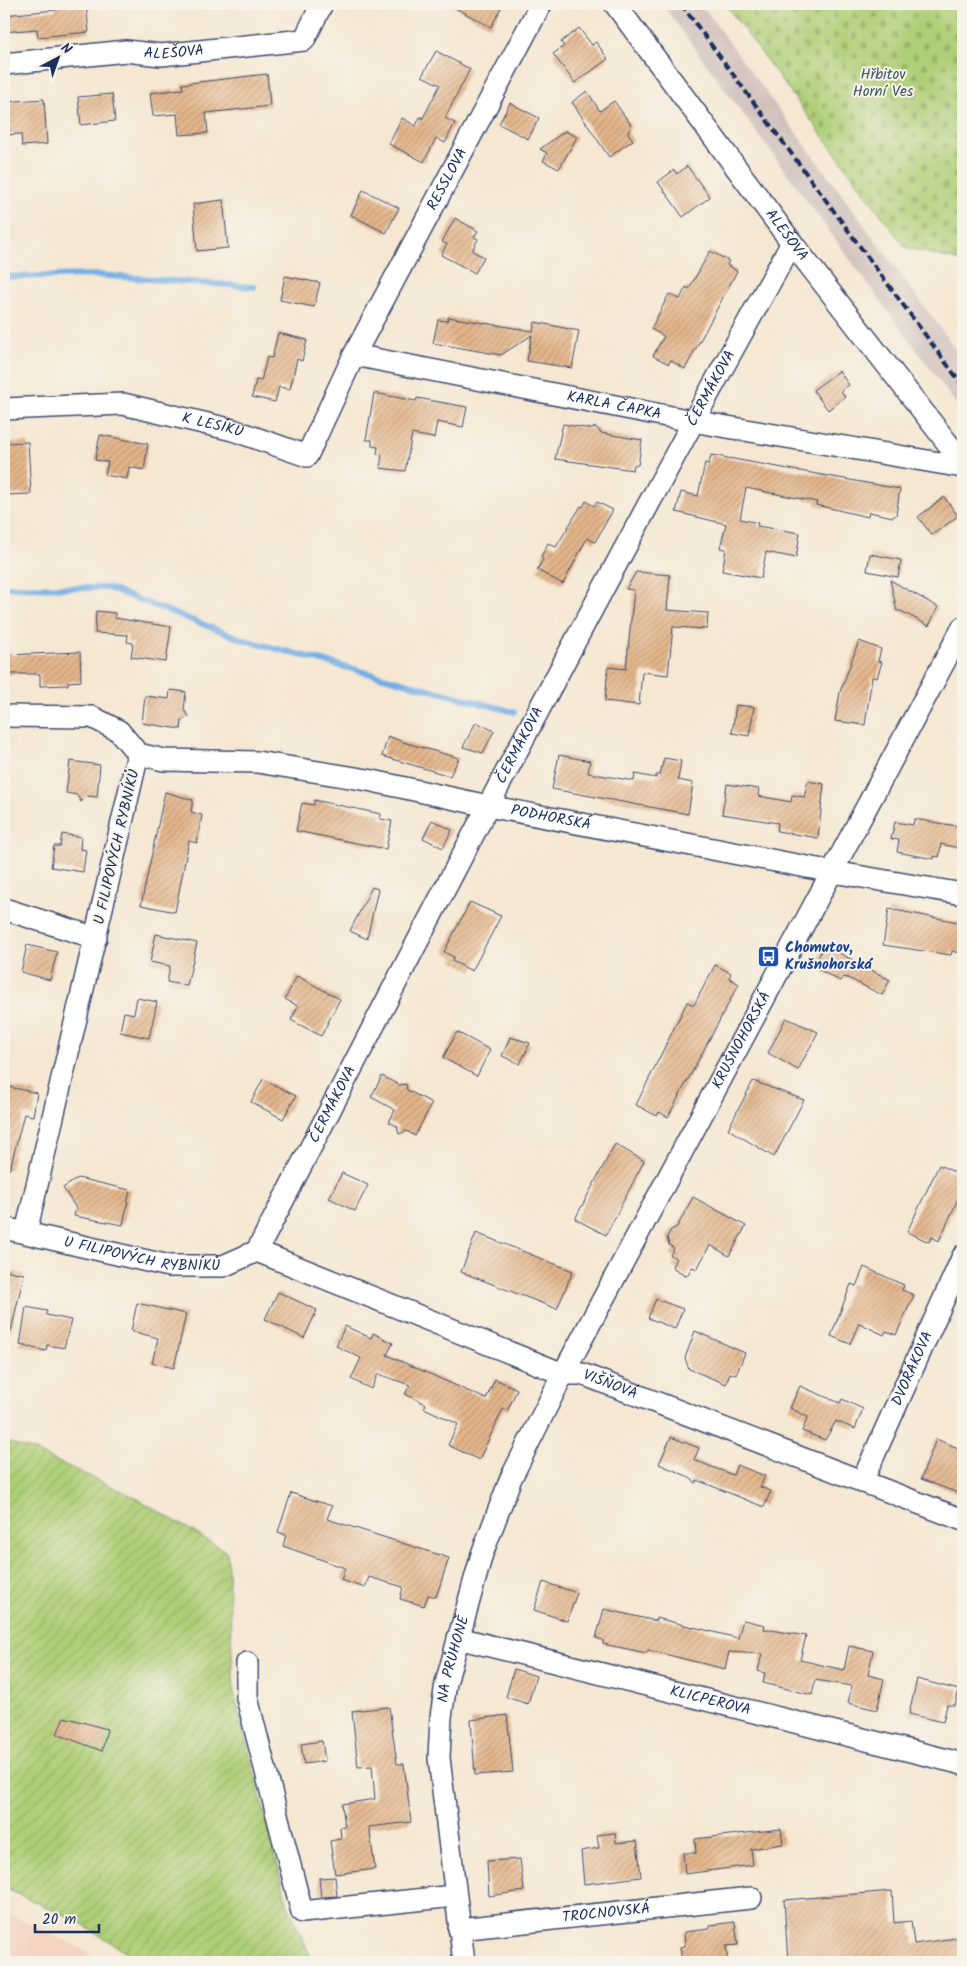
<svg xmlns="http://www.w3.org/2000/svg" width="967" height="1966" font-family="Kalam,sans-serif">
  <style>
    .built { fill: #f4d3c0 }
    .railway { fill: #d0c0bc }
    .cemetery { fill: url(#cemetery-stones); stroke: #657f6a }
    .garden { fill: url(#garden-furrows); stroke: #657f6a }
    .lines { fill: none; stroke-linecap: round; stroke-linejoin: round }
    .stream { stroke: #75afe6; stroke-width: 6 }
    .building { fill: url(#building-hatch) }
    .minor-casing { stroke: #3c4b6f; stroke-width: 24 }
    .minor { stroke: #fff; stroke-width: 21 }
    .rail { stroke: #1b2f5e; stroke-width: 4; stroke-dasharray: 8 4; stroke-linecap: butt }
    .labels { text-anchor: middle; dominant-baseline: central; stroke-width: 4; stroke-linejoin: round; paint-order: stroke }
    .street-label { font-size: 15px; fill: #1b2f5e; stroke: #f7f3e8 }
    .park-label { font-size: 15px; fill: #405764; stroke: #f7f3e8 }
    .transit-label { font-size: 15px; font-weight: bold; fill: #164399; stroke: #f7f3e8; text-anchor: start }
  </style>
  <defs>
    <pattern id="cemetery-stones" width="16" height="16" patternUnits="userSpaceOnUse" patternTransform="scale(1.25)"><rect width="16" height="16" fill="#afcf77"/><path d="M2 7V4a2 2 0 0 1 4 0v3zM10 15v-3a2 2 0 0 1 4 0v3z" fill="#96b269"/></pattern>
    <pattern id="garden-furrows" width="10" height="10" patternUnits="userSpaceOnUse" patternTransform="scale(1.25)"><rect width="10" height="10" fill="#afcf77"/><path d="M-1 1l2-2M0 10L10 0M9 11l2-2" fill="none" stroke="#96b269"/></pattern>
    <pattern id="building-hatch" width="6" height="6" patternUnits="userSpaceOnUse" patternTransform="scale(1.25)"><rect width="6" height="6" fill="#e5b78c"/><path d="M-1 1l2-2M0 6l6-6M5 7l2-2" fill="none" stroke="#b99576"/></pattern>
  </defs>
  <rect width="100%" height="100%" fill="#f7f3e8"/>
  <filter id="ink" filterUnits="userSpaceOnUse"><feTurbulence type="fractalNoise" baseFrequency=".02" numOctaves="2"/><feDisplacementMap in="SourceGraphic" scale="10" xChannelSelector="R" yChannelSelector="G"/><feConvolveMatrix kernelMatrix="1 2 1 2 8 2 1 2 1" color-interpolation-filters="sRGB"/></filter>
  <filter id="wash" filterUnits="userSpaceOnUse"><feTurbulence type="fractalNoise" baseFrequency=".0096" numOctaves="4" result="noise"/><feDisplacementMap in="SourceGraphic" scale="20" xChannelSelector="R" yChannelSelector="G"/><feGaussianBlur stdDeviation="1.12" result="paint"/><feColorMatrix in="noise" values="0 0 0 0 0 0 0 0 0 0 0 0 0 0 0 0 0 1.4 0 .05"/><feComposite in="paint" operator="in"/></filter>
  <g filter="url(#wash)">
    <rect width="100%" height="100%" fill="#f5e7d2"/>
    <path class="built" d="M 4,1911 L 78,1947 L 101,1962 L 4,1962 Z"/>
    <path class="railway" d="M 662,4 L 701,4 L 963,359 L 963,413 Z"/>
    <path class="cemetery" d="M 725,4 L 963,4 L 963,262 L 905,247 Z"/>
    <path class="garden" d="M 4,1441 L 34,1451 L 133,1496 L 227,1552 L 234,1692 L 288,1906 L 313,1962 L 143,1962 L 71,1918 L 4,1888 Z"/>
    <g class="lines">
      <path class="stream" d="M 4,277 L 97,275 L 254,287
        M 4,587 L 108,588 L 244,640 L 514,712"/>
    </g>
    <g id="blocks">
      <path class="building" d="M 55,4 L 86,4 L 89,32 L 38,37 L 37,29 L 4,32 L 4,15 L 56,10 Z
        M 448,4 L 503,4 L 491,27 Z
        M 579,28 L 592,45 L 596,42 L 608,59 L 575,83 L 553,54 L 564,46 L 561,42 Z
        M 436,51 L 470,69 L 445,118 L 455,123 L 445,143 L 436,138 L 424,162 L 389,144 L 402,118 L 416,126 L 420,117 L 423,118 L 440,85 L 422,76 Z
        M 267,74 L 270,106 L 206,113 L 208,133 L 179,135 L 177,114 L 153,116 L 150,93 L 183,89 L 182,84 Z
        M 587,91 L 600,111 L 614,101 L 631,125 L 628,133 L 633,140 L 609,157 L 572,102 Z
        M 112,94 L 115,121 L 81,125 L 78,97 Z
        M 44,99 L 47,144 L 22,146 L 21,134 L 4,135 L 4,102 Z
        M 510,103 L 539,118 L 528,139 L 499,124 Z
        M 565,131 L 577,137 L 559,169 L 543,161 L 547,153 L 540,149 Z
        M 687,166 L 710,197 L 683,217 L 658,182 L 674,170 L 677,174 Z
        M 363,190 L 399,208 L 386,233 L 351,215 Z
        M 223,200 L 228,248 L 197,251 L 193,204 Z
        M 455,218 L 478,231 L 474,237 L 478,239 L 472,251 L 484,257 L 475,273 L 441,255 L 447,244 L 442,242 Z
        M 710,251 L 729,261 L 727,265 L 737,271 L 685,369 L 670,360 L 669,364 L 653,356 L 664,336 L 651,329 L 669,294 L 680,299 L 686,287 L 689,289 Z
        M 285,276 L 320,283 L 314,307 L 280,300 Z
        M 448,317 L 533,331 L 535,322 L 579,331 L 572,368 L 527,361 L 532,335 L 501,355 L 433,343 L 438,320 L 447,321 Z
        M 278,333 L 307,340 L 302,361 L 297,359 L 290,389 L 279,387 L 275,402 L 252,397 L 256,380 L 261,381 L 267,357 L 272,358 Z
        M 839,371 L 849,385 L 841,391 L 845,397 L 828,410 L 813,390 Z
        M 374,393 L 416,401 L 417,398 L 467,407 L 463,427 L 437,422 L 434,438 L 412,434 L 405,471 L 380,468 L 382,455 L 377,454 L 378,447 L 372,446 L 372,440 L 366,440 Z
        M 563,424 L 591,429 L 596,427 L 601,433 L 642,440 L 638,465 L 634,465 L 633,470 L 555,459 Z
        M 100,435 L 148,444 L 144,470 L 129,467 L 127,479 L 105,475 L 108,462 L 95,460 Z
        M 28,442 L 31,494 L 4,495 L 4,443 Z
        M 711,455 L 900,489 L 896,515 L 893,517 L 869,512 L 868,517 L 816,505 L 817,502 L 746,488 L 740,519 L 758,523 L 757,526 L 800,533 L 796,558 L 766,552 L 761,578 L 722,571 L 726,549 L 720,548 L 726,524 L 676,512 L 681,492 L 698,496 L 705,463 L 709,464 Z
        M 944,497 L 958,516 L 932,535 L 918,517 Z
        M 586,501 L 594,506 L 597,502 L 613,510 L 595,542 L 587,538 L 563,584 L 537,570 L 543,559 L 541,557 L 548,543 L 556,547 L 581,506 L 583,507 Z
        M 870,554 L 901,560 L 898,577 L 867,571 Z
        M 636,572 L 670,575 L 667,610 L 708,613 L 707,629 L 673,627 L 668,675 L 642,672 L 639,705 L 605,701 L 608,667 L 626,669 L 634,590 L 626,589 Z
        M 890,580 L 938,607 L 929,626 L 901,611 L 897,611 Z
        M 96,611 L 115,613 L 115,618 L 171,627 L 166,662 L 131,657 L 133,643 L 127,642 L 128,635 L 95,633 Z
        M 859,641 L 881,649 L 878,661 L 882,662 L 877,678 L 872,677 L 865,725 L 835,721 L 840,692 Z
        M 80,652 L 81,681 L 68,682 L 68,685 L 40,686 L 40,674 L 4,674 L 4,655 Z
        M 170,690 L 186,692 L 184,710 L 189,716 L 182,720 L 181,729 L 142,723 L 145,696 L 169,699 Z
        M 736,705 L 754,707 L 749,736 L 732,733 Z
        M 476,722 L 494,731 L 483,753 L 463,747 Z
        M 388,736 L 406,743 L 459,758 L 450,776 L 382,756 Z
        M 559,755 L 590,761 L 588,773 L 634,781 L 635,774 L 656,778 L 656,775 L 660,775 L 664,758 L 681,761 L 678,780 L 693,783 L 688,814 L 552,789 Z
        M 70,761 L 100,765 L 97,797 L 87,796 L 81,802 L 77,795 L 66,793 Z
        M 808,781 L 824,784 L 818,838 L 777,831 L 778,823 L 722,814 L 727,784 L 759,789 L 758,796 L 791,802 L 792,795 L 804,797 Z
        M 165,792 L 193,800 L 191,812 L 202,815 L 197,843 L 189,841 L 175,912 L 141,905 Z
        M 314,800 L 381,814 L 380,819 L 392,821 L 386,849 L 296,831 L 302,803 L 314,805 Z
        M 914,819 L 963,827 L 963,849 L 941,844 L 939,857 L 934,856 L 934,859 L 897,852 L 899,840 L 891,839 L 895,822 L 913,825 Z
        M 432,820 L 452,830 L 443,848 L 423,838 Z
        M 62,834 L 81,837 L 80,849 L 86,850 L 83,872 L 51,867 L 54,846 L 60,846 Z
        M 372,887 L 378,889 L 367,939 L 350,931 Z
        M 470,902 L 501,916 L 472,971 L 452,961 L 454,957 L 444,952 Z
        M 889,909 L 963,923 L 963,954 L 952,951 L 951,955 L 883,945 Z
        M 156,934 L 197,943 L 187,986 L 167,982 L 170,966 L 150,962 Z
        M 27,945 L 57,952 L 50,980 L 21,972 Z
        M 824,945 L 890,980 L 882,995 L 848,978 L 843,977 L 840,981 L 814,967 Z
        M 715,965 L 731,973 L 729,978 L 739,984 L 668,1117 L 659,1112 L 657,1116 L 636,1105 L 687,1002 L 694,1005 Z
        M 297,976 L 340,999 L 321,1036 L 291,1020 L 298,1006 L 285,999 Z
        M 137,998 L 157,1002 L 149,1038 L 120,1032 L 124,1012 L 134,1014 Z
        M 786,1018 L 818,1032 L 798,1070 L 768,1053 Z
        M 457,1032 L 490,1050 L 477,1076 L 443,1058 Z
        M 510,1037 L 530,1043 L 520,1064 L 502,1056 Z
        M 382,1076 L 399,1085 L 406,1084 L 407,1090 L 432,1103 L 415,1136 L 407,1131 L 399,1134 L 397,1126 L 389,1122 L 395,1110 L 371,1097 Z
        M 263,1079 L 296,1096 L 283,1119 L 251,1102 Z
        M 753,1081 L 804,1100 L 774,1157 L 728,1129 Z
        M 9,1087 L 37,1093 L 33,1116 L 24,1114 L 10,1169 L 4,1168 L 4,1111 Z
        M 615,1144 L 644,1161 L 606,1235 L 575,1219 Z
        M 939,1165 L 963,1176 L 963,1188 L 939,1241 L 932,1237 L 929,1242 L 907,1232 Z
        M 342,1173 L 368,1185 L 355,1211 L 329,1198 Z
        M 78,1178 L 130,1190 L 123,1225 L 74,1216 L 76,1208 L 63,1188 Z
        M 693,1197 L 746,1226 L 729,1256 L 710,1245 L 697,1269 L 692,1267 L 687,1276 L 672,1267 L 676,1258 L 670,1255 L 674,1248 L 669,1245 L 667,1237 L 671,1230 L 677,1227 Z
        M 476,1233 L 573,1271 L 557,1309 L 461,1272 Z
        M 864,1267 L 904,1285 L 902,1290 L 914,1295 L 896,1335 L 886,1331 L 884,1335 L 859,1323 L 850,1344 L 831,1336 L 851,1284 L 856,1286 Z
        M 4,1270 L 24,1274 L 11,1331 L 4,1330 Z
        M 278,1292 L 317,1310 L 304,1338 L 265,1319 Z
        M 656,1299 L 683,1309 L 675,1329 L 648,1318 Z
        M 137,1303 L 186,1314 L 174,1368 L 152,1363 L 158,1338 L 131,1331 Z
        M 26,1307 L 47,1311 L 46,1315 L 71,1320 L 64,1348 L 47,1345 L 46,1351 L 20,1345 Z
        M 345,1326 L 371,1338 L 373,1333 L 393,1343 L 387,1355 L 486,1399 L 495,1379 L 517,1389 L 508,1410 L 503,1409 L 479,1460 L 448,1445 L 458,1424 L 424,1408 L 426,1404 L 405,1394 L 410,1385 L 378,1374 L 371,1389 L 351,1379 L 361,1358 L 336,1346 Z
        M 695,1331 L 745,1353 L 736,1375 L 730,1373 L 726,1384 L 689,1369 L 685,1358 Z
        M 800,1386 L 840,1403 L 842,1399 L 863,1409 L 855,1429 L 836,1421 L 825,1440 L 802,1431 L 808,1417 L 790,1408 Z
        M 671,1437 L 699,1448 L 694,1460 L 733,1475 L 737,1465 L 765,1476 L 760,1487 L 771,1491 L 764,1507 L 697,1480 L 696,1483 L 687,1476 L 659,1464 Z
        M 936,1439 L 963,1450 L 963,1495 L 921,1479 Z
        M 291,1493 L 332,1506 L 327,1519 L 449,1558 L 436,1597 L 428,1595 L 424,1606 L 400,1599 L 403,1587 L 369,1577 L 365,1588 L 341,1580 L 345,1568 L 283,1546 L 286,1535 L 278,1532 Z
        M 543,1582 L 577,1593 L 567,1621 L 534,1610 Z
        M 604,1609 L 656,1621 L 656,1618 L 738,1638 L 743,1620 L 765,1625 L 764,1629 L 806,1636 L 800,1660 L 844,1670 L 849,1646 L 873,1651 L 868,1675 L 884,1679 L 877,1710 L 848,1703 L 852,1686 L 815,1680 L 812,1695 L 763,1683 L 765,1673 L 758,1671 L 762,1654 L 729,1652 L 725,1669 L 648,1650 L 647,1653 L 603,1644 L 603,1640 L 596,1638 Z
        M 514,1669 L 536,1676 L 528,1704 L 506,1697 Z
        M 917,1679 L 959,1690 L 955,1705 L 947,1705 L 943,1722 L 909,1714 Z
        M 389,1707 L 397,1764 L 404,1764 L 411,1822 L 369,1827 L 375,1869 L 335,1874 L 330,1841 L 341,1839 L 340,1827 L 345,1826 L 342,1804 L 375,1799 L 372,1766 L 358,1767 L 352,1711 Z
        M 507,1715 L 513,1772 L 475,1775 L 471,1720 Z
        M 64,1717 L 107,1729 L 102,1751 L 57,1734 Z
        M 322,1741 L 325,1761 L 304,1764 L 301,1744 Z
        M 781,1829 L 783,1844 L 751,1849 L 753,1865 L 685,1874 L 683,1853 L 696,1853 L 695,1839 Z
        M 615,1833 L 616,1843 L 637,1841 L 641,1877 L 584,1884 L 581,1851 L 599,1848 L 597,1835 Z
        M 520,1859 L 524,1891 L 489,1896 L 487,1861 Z
        M 335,1877 L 337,1896 L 321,1897 L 319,1878 Z
        M 892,1891 L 894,1923 L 911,1921 L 914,1944 L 963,1937 L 963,1962 L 788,1962 L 784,1900 Z
        M 735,1922 L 738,1945 L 726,1946 L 728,1962 L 682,1962 L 680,1947 L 685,1946 L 684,1932 L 710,1929 L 710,1925 Z"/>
    </g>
  </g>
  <g filter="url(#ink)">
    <use href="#blocks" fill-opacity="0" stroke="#3c4b6f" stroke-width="1"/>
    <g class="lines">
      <defs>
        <g id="minor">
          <path id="s1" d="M 615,4 L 792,243 L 963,463"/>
          <path id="s2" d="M 4,64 L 126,51 L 161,55 L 304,40 L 322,4"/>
          <path id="s3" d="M 354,355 L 692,421 L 963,467"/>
          <path id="s4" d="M 4,409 L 123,404 L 233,430 L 307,456 L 354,355 L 541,4"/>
          <path d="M 4,716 L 92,717 L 119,731 L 138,754 L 26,1232"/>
          <path id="s5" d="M 138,754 L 164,760 L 257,762 L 368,780 L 488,806 L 833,872 L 963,894"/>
          <path d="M 4,909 L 96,938"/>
          <path id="s6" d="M 4,1228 L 169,1266 L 223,1266 L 257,1251"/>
          <path id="s7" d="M 257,1251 C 432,913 606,575 792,243"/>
          <path id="s8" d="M 257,1251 L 563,1374 L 582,1374 L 963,1520"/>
          <path id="s9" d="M 862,1482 L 963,1256"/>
          <path id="s10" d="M 458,1638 L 963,1764"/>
          <path d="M 247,1663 L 247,1698 L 302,1912 L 454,1896"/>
          <path id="s11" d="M 459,1929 L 751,1898"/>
          <path id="s12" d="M 464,1962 L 439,1758 L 441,1717 L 446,1683 L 482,1554 L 511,1478 L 563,1374 L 963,627"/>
        </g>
      </defs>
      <use href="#minor" class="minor-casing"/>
      <use href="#minor" class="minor"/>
      <path class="rail" d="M 681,4 L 963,386"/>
    </g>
  </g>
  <defs>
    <symbol id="bus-square" viewBox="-11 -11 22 22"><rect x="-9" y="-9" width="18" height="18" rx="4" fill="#1a4fb4" stroke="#f7f3e8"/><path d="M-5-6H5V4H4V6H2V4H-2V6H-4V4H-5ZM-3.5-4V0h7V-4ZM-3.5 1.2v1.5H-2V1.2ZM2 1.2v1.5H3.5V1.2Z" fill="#fff"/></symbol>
  </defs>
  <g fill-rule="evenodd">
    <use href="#bus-square" x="756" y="944" width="25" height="25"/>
  </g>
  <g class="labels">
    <g class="street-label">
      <text stroke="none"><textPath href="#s2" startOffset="171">ALEŠOVA</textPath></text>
      <text stroke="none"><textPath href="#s4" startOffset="621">RESSLOVA</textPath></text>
      <text stroke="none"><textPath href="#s1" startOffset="288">ALEŠOVA</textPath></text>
      <text stroke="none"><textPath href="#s7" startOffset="975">ČERMÁKOVA</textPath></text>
      <text stroke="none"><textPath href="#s3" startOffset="265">KARLA ČAPKA</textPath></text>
      <text stroke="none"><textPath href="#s4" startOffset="211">K LESÍKU</textPath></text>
      <text stroke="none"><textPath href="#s7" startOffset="570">ČERMÁKOVA</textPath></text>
      <text stroke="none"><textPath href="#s5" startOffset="419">PODHORSKÁ</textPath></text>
      <text transform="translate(117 847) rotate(-77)">U FILIPOVÝCH RYBNÍKŮ</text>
      <text stroke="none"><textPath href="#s12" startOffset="991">KRUŠNOHORSKÁ</textPath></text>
      <text stroke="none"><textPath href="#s7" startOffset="165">ČERMÁKOVA</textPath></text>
      <text stroke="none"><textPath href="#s6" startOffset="141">U FILIPOVÝCH RYBNÍKŮ</textPath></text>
      <text stroke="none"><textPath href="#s9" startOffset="124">DVOŘÁKOVA</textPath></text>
      <text stroke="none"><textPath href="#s8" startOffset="379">VIŠŇOVÁ</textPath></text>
      <text stroke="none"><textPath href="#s12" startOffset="306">NA PRŮHONĚ</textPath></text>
      <text stroke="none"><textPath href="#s10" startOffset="260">KLICPEROVA</textPath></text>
      <text stroke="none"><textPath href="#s11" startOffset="148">TROCNOVSKÁ</textPath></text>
    </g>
    <g class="park-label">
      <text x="883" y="75">Hřbitov<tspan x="883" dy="17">Horní Ves</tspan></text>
    </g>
    <g class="transit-label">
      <text x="785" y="948">Chomutov,<tspan x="785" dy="17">Krušnohorská</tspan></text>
    </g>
  </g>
  <rect width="967" height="1966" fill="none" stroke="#f7f3e8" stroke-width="20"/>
  <g transform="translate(58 58) rotate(41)" stroke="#f7f3e8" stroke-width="4" paint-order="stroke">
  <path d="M0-4L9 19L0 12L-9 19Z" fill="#1b2f5e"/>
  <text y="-8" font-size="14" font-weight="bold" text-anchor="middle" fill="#1b2f5e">N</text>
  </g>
  <path d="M35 1924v8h64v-8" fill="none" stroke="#1b2f5e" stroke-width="2.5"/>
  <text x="42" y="1924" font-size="15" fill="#1b2f5e" stroke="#f7f3e8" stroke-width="4" paint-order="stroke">20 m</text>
</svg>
